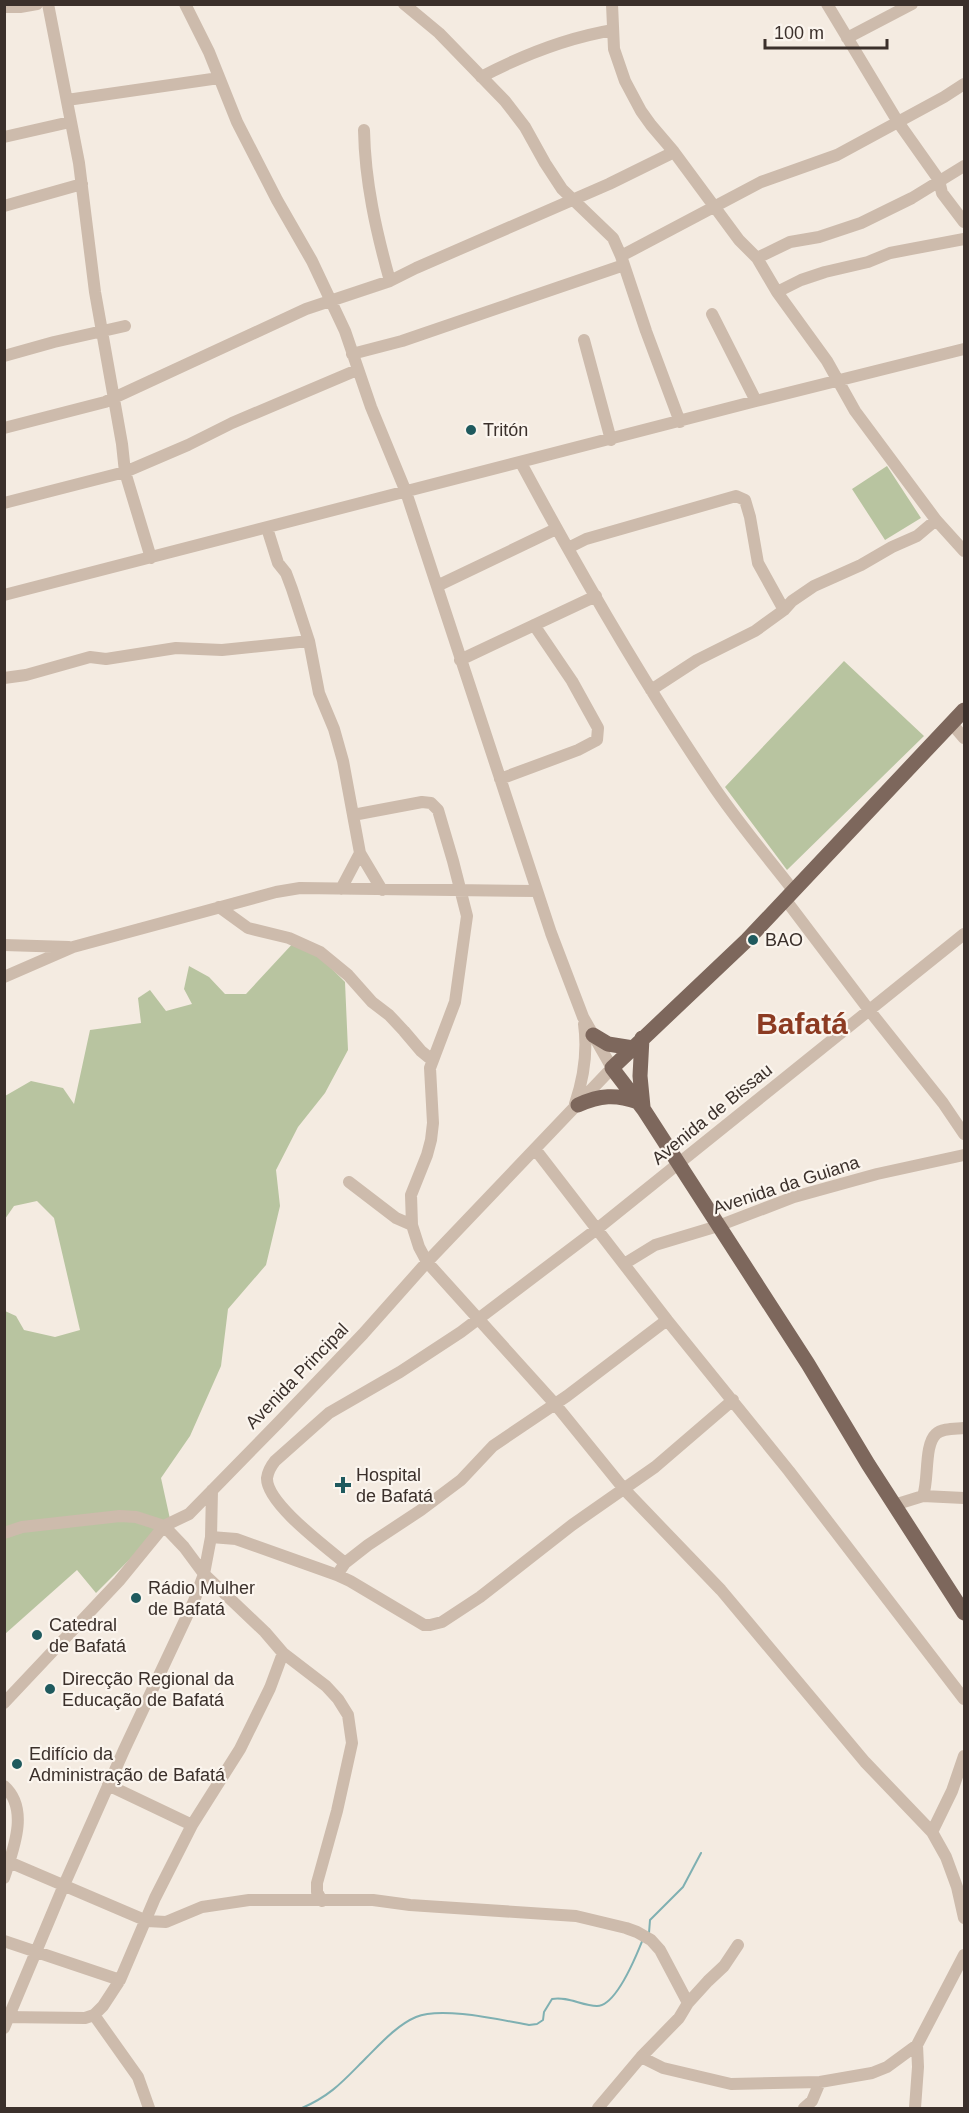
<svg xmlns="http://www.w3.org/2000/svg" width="969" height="2113" font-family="Arial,sans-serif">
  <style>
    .green { fill: #b8c4a0 }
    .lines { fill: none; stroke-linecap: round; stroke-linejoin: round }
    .stream { stroke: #7fb0b2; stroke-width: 2 }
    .minor { stroke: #cdbbac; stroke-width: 12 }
    .major { stroke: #7d675c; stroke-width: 15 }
    .poi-dot { fill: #1f5a5e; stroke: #fbf5ee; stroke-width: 2 }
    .labels { text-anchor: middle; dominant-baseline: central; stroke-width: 4.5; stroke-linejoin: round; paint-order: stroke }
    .poi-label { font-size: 18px; fill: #3b302b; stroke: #fbf5ee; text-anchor: start }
    .street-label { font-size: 18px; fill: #3b302b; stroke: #fbf5ee }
    .town-label { font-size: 30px; font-weight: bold; fill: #8c3b22; stroke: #fbf5ee }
  </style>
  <rect width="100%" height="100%" fill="#f4ebe1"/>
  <path class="green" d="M 887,466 L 921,518 L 885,540 L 852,489 Z
    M 844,661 L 924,736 L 787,870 L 725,787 Z
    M 296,940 L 316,953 L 345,982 L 348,1050 L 325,1093 L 298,1127 L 276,1170 L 280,1206 L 266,1265 L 228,1309 L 221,1366 L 190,1436 L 161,1478 L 170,1519 L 96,1593 L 77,1570 L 5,1634 L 5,1311 L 16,1316 L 24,1330 L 55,1337 L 80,1330 L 54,1218 L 37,1201 L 14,1206 L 5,1219 L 5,1096 L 31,1081 L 63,1088 L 74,1104 L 90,1030 L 141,1023 L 138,998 L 150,990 L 166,1011 L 192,1004 L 184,989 L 189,966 L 209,977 L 225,994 L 246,994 Z"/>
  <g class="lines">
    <path class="stream" d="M 649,1933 L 650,1920 L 683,1887 L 701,1853
      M 302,2108 C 332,2095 344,2080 366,2058 C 380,2044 397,2025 416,2017 C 441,2006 501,2020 529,2025 L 537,2024 L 543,2020 L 544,2012 L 552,1999 C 568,1996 582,2006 597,2006 C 617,2006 637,1954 643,1939"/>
    <path class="minor" d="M 48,4 L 79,163 L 95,292 L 122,444 L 125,472 L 151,558
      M 404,4 L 439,33 L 505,101 L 525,127 L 545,163 L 562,189 L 613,238 L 621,256 L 646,331 L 680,422
      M 612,4 L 614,49 L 625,81 L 641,111 L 651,125 L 674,152 L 739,240 L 757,258 L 777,292 L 827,361 L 855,411 L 936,520 L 964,551
      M 827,4 L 898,122 L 939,180 L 942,193 L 964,222
      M 4,7 L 20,7 L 37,4
      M 847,38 L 912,4
      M 481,77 C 523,55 566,38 613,30
      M 67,100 L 219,78
      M 364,130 C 365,182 376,231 390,281
      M 4,137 L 70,122
      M 4,206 L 82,184
      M 621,256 L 761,182 L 837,155 L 944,97 L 964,84
      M 757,258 L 790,242 L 819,237 L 861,223 L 912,198 L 964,166
      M 777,292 L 801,280 L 825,272 L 868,262 L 890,253 L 964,239
      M 712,314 L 756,401
      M 584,340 L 611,440
      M 352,354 L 402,341 L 624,265
      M 4,356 L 54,342 L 125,326
      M 4,428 L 105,402 L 306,309 L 390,281 L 416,268 L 609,184 L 674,152
      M 521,463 C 579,571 641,679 710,781 C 735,819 765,854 793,890
      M 4,503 L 125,472 L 188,445 L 232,423 L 357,370
      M 267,528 L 278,563 L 286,573 L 292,589 L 309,641 L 319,693 L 334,729 L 343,761 L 360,853 L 382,890
      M 568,548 L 586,539 L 736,496 L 745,500 L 750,517 L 758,563 L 784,610
      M 437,586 L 556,529
      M 4,595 L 756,401 L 964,349
      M 460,660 L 596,596
      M 4,678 L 26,675 L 90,657 L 106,659 L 176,648 L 222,650 L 309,641
      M 651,690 L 697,660 L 755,631 L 784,610 L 792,601 L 814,586 L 861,565 L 892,547 L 917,536 L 936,520
      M 952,724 L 964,738
      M 500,779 L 578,750 L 597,740 L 598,728 L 572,681 L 534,625
      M 353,815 L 422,802 L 431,803 L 438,810 L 453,861 L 467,916 L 455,1002 L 430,1068 L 433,1123 L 431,1140 L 427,1155 L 411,1195 L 412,1225 L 419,1247 L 427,1262 L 555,1404 L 624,1489 L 721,1590 L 865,1762 L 932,1832 L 946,1857 L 957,1887 L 964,1918
      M 341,889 L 360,853
      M 785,899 L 869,1010 L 943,1103 L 964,1134
      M 219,907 L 248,928 L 289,938 L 320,952 L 348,975 L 372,1002 L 389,1015 L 404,1031 L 421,1051 L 432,1060
      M 4,945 L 69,947
      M 4,977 L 73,947 L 276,892 L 300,888 L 537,891
      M 575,1104 C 584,1077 588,1052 584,1024
      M 535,1149 L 667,1320 L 789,1471 L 964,1699
      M 349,1182 L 396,1218 L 412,1225
      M 624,1264 L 655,1245 L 718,1226 L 794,1197 L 877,1174 L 964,1155
      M 923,1496 L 964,1498
      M 894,1505 L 923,1496 C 929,1479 924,1445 936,1434 C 942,1428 957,1429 964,1428
      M 4,1533 L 22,1527 L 120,1516 L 136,1517 L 164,1526 L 184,1547 L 204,1574 L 265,1632 L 283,1653 L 326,1686 L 338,1699 L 348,1715 L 352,1743 L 337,1811 L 317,1883 L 317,1892 L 322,1901
      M 211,1537 L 236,1539 L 337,1575 L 350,1581 L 424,1625 L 430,1625 L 442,1622 L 480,1597 L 572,1525 L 655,1467 L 733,1400
      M 345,1563 L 368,1545 L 421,1510 L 461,1480 L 493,1446 L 567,1396 L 667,1320
      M 337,1575 L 345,1563 C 326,1547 266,1503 267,1478 C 268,1471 271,1466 275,1461 L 329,1413 L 400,1372 L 461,1332 L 597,1229 L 964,934
      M 4,1703 L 119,1581 L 164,1526 L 189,1514 L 278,1423 L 363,1334 L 427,1262 L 612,1068 L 583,1017 L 551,933 L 406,492 L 371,407 L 345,331 L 312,261 L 277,200 L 237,122 L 209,52 L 185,4
      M 108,1785 L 192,1825
      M 4,1786 C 30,1809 13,1850 4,1878
      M 932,1832 L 952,1791 L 964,1756
      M 9,1862 L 147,1921 L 166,1922 L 202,1907 L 249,1900 L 373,1900 L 410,1905 L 576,1916 L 626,1928 L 637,1932 L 651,1940 L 660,1950 L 688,2003
      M 4,1941 L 120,1980
      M 94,2015 L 138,2077 L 149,2108
      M 4,2017 L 85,2018 L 94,2015 L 103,2006 L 120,1980 L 155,1898 L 192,1825 L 240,1749 L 270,1688 L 283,1653
      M 4,2028 L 64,1885 L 124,1750 L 194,1601 L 204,1574 L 211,1537 L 212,1490
      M 641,2057 L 679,2018 L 688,2003 L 708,1981 L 724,1966 L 738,1945
      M 598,2108 L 641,2057 L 663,2068 L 731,2084 L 820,2082 L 872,2073 L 887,2067 L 917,2045 L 964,1955
      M 804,2108 L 812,2101 L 820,2082
      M 915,2108 L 918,2067 L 917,2045"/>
    <path class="major" d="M 964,710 L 747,940 L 612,1068 L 644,1110 L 808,1364 L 868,1464 L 964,1613
      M 593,1035 L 608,1044 L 633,1048
      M 642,1038 L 640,1076 L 643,1107
      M 578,1105 C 600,1095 616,1094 638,1102"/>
  </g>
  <g class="poi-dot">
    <circle cx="471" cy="430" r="6"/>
    <circle cx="753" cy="940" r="6"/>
    <path d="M340 1476h6v6h6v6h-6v6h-6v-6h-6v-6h6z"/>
    <circle cx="136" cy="1598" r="6"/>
    <circle cx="37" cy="1635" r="6"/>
    <circle cx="50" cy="1689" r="6"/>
    <circle cx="17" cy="1764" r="6"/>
  </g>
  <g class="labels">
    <g class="poi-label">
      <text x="483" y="430">Tritón</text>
      <text x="765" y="940">BAO</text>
      <text x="356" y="1475">Hospital<tspan x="356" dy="21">de Bafatá</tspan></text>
      <text x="148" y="1588">Rádio Mulher<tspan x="148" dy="21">de Bafatá</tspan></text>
      <text x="49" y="1625">Catedral<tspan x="49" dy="21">de Bafatá</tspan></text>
      <text x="62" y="1679">Direcção Regional da<tspan x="62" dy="21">Educação de Bafatá</tspan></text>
      <text x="29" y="1754">Edifício da<tspan x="29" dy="21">Administração de Bafatá</tspan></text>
    </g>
    <g class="street-label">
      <text transform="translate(712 1114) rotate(-39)">Avenida de Bissau</text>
      <text transform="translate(786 1185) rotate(-18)">Avenida da Guiana</text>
      <text transform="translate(297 1376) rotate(-46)">Avenida Principal</text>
    </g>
    <g class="town-label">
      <text x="802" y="1023">Bafatá</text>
    </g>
  </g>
  <rect width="969" height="2113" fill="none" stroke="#3b302b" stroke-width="12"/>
  <path d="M765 39v9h122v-9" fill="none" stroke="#3b302b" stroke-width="3"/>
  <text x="774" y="39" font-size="18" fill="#3b302b" stroke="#fbf5ee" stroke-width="4.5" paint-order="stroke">100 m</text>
</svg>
